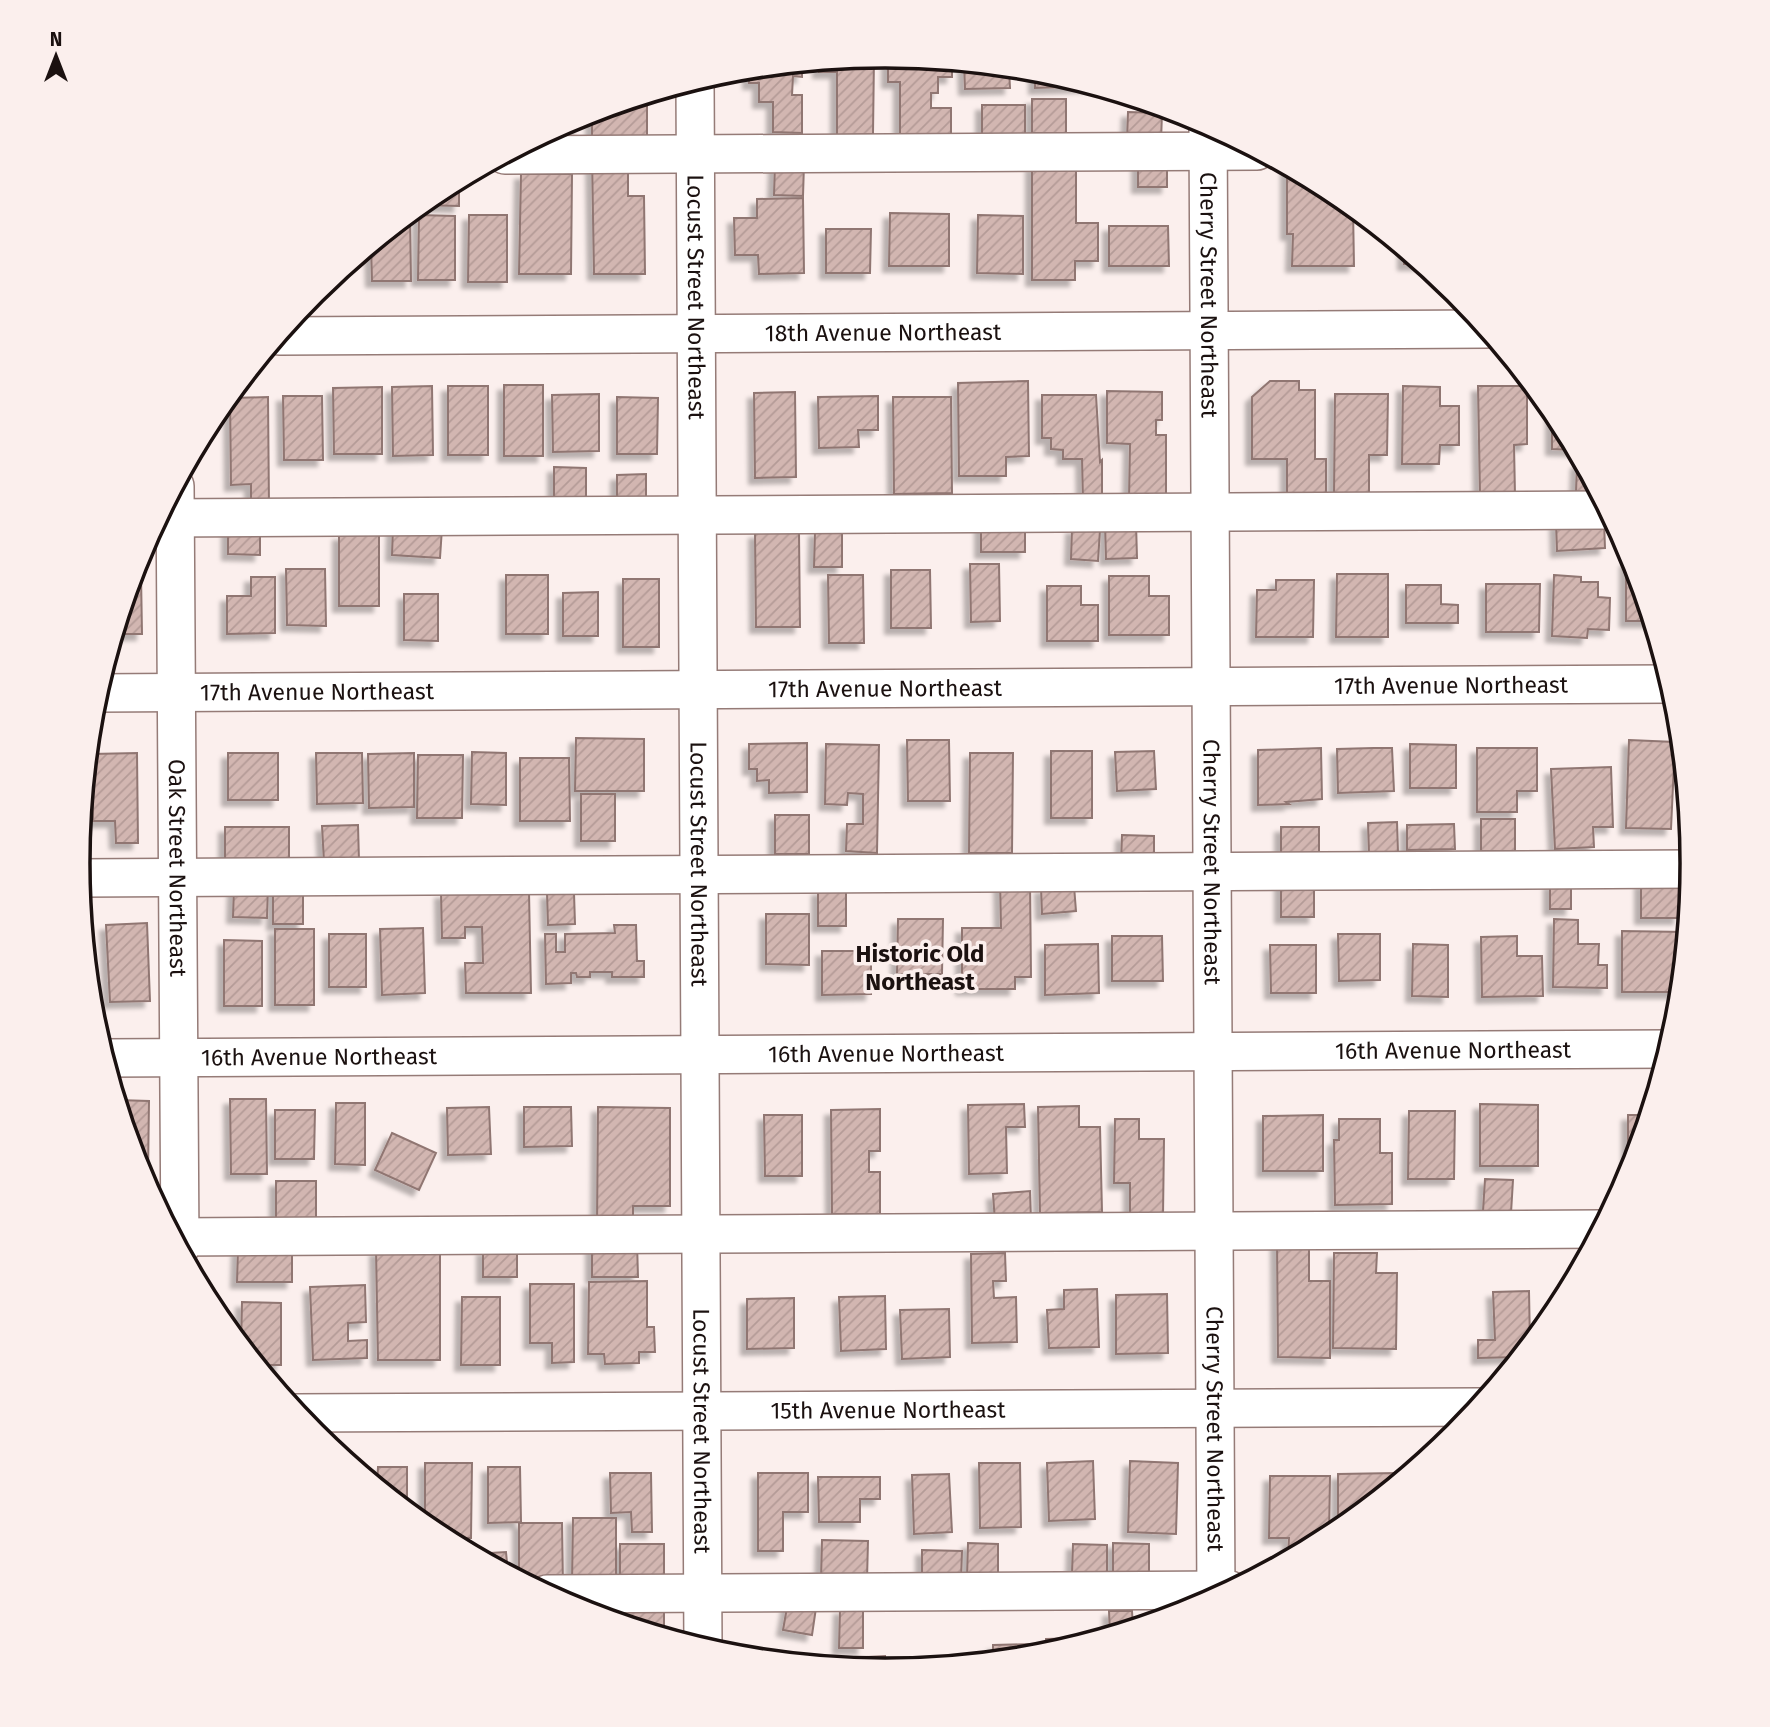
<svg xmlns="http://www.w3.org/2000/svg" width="1770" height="1727" font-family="'Fira Sans',sans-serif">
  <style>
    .building { fill: url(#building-hatch); stroke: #907672; stroke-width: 2; filter: url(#shadow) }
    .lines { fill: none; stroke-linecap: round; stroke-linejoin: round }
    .minor-casing { stroke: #957b77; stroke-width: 40 }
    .minor { stroke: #fff; stroke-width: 37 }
    .labels { text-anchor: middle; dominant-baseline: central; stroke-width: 7; stroke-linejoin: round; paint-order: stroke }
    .street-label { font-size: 23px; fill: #1b1110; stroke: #fbefed }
    .neighbourhood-label { font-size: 24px; font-weight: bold; fill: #1b1110; stroke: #fbefed }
    .rim { fill: none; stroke: #1b1110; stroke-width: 3.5 }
  </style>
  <defs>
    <pattern id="building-hatch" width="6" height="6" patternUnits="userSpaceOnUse" patternTransform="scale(1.75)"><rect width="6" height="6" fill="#d2b6b1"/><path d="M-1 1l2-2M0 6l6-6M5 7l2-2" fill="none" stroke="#b49b97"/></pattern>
    <filter id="shadow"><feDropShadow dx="-6" dy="6" stdDeviation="2" flood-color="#0004"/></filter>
  </defs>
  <rect width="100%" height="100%" fill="#fbefed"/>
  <path class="building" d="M 888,56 L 952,63 L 952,77 L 938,77 L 938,93 L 931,93 L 931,108 L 951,108 L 951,138 L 900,138 L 900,82 L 888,82 Z
    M 874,57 L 873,134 L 837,135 L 837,72 L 819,72 L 819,63 Z
    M 802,64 L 802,77 L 793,76 L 792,95 L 802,95 L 802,133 L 773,132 L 773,102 L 759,102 L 759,83 L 749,83 L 749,69 Z
    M 964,64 L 1009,68 L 1010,88 L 965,89 Z
    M 1035,71 L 1043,72 L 1092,86 L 1035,88 Z
    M 647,96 L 647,136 L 592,137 L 592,113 Z
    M 1032,99 L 1066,99 L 1066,133 L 1032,133 Z
    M 982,105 L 1025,105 L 1025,138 L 982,138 Z
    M 1128,112 L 1162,113 L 1161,142 L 1127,140 Z
    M 579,116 L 579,130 L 553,130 L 576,117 Z
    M 592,157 L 628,157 L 628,196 L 644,196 L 645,274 L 594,274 Z
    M 1138,159 L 1167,159 L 1167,187 L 1138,187 Z
    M 775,163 L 804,164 L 803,196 L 774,195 Z
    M 1076,164 L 1076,223 L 1098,223 L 1098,261 L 1075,261 L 1075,280 L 1032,280 L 1032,165 Z
    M 1287,167 L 1334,192 L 1353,208 L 1354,266 L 1292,266 L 1293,234 L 1287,234 Z
    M 521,174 L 572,174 L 571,274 L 519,274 Z
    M 459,180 L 459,206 L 420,205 L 437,192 Z
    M 803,198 L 804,273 L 759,274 L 758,255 L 735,255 L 734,218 L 757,218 L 757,199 Z
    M 890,213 L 949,214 L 949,266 L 889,266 Z
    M 410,215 L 411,281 L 372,281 L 371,246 Z
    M 419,215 L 455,216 L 455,280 L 418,280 Z
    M 469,215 L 507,215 L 507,282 L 468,282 Z
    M 978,215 L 1023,216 L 1023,274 L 977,273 Z
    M 1109,226 L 1168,226 L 1169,266 L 1109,266 Z
    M 826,229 L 871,229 L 870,273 L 826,273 Z
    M 1404,250 L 1421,264 L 1404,264 Z
    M 1028,381 L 1029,456 L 1006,457 L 1006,476 L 959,476 L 958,383 Z
    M 1270,381 L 1299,381 L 1299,390 L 1315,390 L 1315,459 L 1326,459 L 1326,499 L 1287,498 L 1287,459 L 1252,459 L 1252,397 Z
    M 504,385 L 543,385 L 543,456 L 504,456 Z
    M 432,386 L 433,455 L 393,456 L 392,387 Z
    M 448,386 L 488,386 L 488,455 L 448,455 Z
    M 1403,386 L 1440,387 L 1440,406 L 1459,406 L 1459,445 L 1440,445 L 1439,464 L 1402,464 Z
    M 1478,386 L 1527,386 L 1527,444 L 1514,445 L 1515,495 L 1480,495 Z
    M 382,387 L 382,454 L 334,454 L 333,388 Z
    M 1107,391 L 1162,392 L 1162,420 L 1156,420 L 1156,435 L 1166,435 L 1166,500 L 1129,500 L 1130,444 L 1107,443 Z
    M 795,392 L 796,477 L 755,478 L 754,393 Z
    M 599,394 L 599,451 L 553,452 L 552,395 Z
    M 1335,394 L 1388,394 L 1387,455 L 1369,455 L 1369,495 L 1334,495 Z
    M 1042,395 L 1096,395 L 1100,462 L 1102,460 L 1102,501 L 1083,501 L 1082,459 L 1063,459 L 1063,450 L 1051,449 L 1051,438 L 1042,438 Z
    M 283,396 L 322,396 L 323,460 L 284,460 Z
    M 878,396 L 878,430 L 858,430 L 859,447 L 819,448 L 818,397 Z
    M 268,397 L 269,506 L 251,506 L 251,484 L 231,485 L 230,398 Z
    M 617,397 L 658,398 L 657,454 L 617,454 Z
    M 893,397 L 951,397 L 952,493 L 894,494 Z
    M 1552,410 L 1557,415 L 1575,450 L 1552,449 Z
    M 1577,463 L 1582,463 L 1598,492 L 1576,492 Z
    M 554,467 L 586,468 L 586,502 L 554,502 Z
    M 646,474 L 646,502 L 617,502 L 617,475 Z
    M 1025,520 L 1025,552 L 981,552 L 981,521 Z
    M 1604,521 L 1605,548 L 1557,551 L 1556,523 Z
    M 1136,523 L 1137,558 L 1106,559 L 1105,524 Z
    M 228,525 L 260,525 L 260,555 L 228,554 Z
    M 393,526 L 442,528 L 440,558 L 392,555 Z
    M 1072,528 L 1100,530 L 1098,561 L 1071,559 Z
    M 815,531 L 842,531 L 842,567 L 814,567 Z
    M 755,533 L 799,533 L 800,627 L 756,627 Z
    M 339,535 L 379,535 L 379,606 L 339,606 Z
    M 1626,561 L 1633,561 L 1651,621 L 1626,621 Z
    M 970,564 L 999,564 L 1000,621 L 971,622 Z
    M 286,569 L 325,569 L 326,626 L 287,625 Z
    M 891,570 L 930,570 L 931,628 L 891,628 Z
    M 133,574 L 141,574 L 142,634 L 115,634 Z
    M 1337,574 L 1388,574 L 1388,637 L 1336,637 Z
    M 506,575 L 548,575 L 548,634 L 506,634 Z
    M 828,575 L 863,575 L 864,643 L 829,643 Z
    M 1554,575 L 1581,577 L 1581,582 L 1598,582 L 1598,597 L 1610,598 L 1609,630 L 1588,629 L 1587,638 L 1552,636 Z
    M 1109,576 L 1149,576 L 1149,596 L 1169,596 L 1169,635 L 1109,635 Z
    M 251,577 L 275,577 L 275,633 L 227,634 L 227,596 L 251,596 Z
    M 623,579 L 659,579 L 659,647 L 623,647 Z
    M 1276,580 L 1314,580 L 1313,637 L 1256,637 L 1257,590 L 1276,590 Z
    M 1486,584 L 1540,584 L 1539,632 L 1486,632 Z
    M 1406,585 L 1441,585 L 1441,604 L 1458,605 L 1458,623 L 1406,623 Z
    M 1047,586 L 1081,586 L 1081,605 L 1098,605 L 1098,641 L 1047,641 Z
    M 598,592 L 598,636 L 563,636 L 563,593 Z
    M 404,594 L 438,594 L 438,641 L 404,640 Z
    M 576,738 L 644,739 L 644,791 L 575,791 Z
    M 907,740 L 949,740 L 950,801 L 908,801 Z
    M 1629,740 L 1675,742 L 1671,829 L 1626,828 Z
    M 807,743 L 807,792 L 769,793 L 769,780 L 757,781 L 757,769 L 749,769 L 749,744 Z
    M 826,744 L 879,745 L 877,853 L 846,851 L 847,824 L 863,824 L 863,794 L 848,793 L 847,805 L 825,804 Z
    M 1410,744 L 1456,745 L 1456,788 L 1410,788 Z
    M 1321,748 L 1322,799 L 1286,802 L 1289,804 L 1258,805 L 1258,750 Z
    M 1374,748 L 1392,748 L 1394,791 L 1338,793 L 1337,749 Z
    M 1477,748 L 1537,748 L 1537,791 L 1517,791 L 1517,812 L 1477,812 Z
    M 1051,751 L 1092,751 L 1092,818 L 1051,818 Z
    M 1154,751 L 1156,789 L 1117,791 L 1115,752 Z
    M 472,752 L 506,753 L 506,805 L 471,804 Z
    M 137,753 L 138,843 L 116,843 L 115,821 L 93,821 L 92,754 Z
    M 228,753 L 278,753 L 278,800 L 228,800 Z
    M 316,753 L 362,753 L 363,803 L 317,804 Z
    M 414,753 L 414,807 L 369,808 L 368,754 Z
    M 970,753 L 1013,753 L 1012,853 L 969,853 Z
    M 418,755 L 463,755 L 462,818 L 417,818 Z
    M 520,758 L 569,758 L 570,821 L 520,821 Z
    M 1611,767 L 1613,827 L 1593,827 L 1594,847 L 1555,849 L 1551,769 Z
    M 581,794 L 615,794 L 615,841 L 581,841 Z
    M 775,815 L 809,815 L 809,854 L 775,854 Z
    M 1481,819 L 1515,819 L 1515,851 L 1481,851 Z
    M 1397,822 L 1398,852 L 1369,853 L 1368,823 Z
    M 1454,824 L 1455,849 L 1407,850 L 1407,825 Z
    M 358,825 L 359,861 L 324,862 L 322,826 Z
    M 225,827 L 289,827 L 289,861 L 225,861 Z
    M 1281,827 L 1319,827 L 1319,859 L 1281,859 Z
    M 1122,835 L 1154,836 L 1154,863 L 1121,863 Z
    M 1000,880 L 1030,880 L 1031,977 L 1015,977 L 1015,989 L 962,989 L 962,928 L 1001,928 Z
    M 1281,882 L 1314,882 L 1314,917 L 1281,917 Z
    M 1641,882 L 1679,883 L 1679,918 L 1641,918 Z
    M 1550,883 L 1571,883 L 1571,909 L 1550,909 Z
    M 234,886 L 268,887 L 267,918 L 233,917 Z
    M 273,886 L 303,886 L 303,924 L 273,924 Z
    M 1074,886 L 1076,911 L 1042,914 L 1041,888 Z
    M 818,890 L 846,890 L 846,926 L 818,926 Z
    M 529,892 L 531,993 L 466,993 L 465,963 L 483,963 L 482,927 L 465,927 L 465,938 L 442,938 L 441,893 Z
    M 547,893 L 574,893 L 575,924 L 548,925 Z
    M 766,914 L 809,914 L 809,965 L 766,964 Z
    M 898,919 L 943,919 L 942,974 L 897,974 Z
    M 1554,919 L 1578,920 L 1578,944 L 1599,944 L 1598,965 L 1607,965 L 1607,988 L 1553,987 Z
    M 147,923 L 150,1001 L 110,1002 L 106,925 Z
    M 614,925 L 636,925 L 637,961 L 644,961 L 644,977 L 612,977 L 612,972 L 590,972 L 590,977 L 577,977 L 576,973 L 571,973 L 571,983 L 546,984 L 545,934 L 556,934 L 556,952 L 565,952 L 565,934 L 615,933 Z
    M 423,928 L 425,993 L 382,995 L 380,929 Z
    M 275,929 L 314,929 L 314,1005 L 275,1005 Z
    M 1622,931 L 1686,932 L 1680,992 L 1622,992 Z
    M 329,934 L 366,934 L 366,987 L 329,987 Z
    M 1338,934 L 1380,934 L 1380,980 L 1339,981 Z
    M 1112,936 L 1162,936 L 1163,981 L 1112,981 Z
    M 1517,936 L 1517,956 L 1542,956 L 1543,996 L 1482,997 L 1481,937 Z
    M 224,940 L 262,941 L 262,1006 L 224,1006 Z
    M 1098,944 L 1099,993 L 1045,995 L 1045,945 Z
    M 1413,944 L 1448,945 L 1448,997 L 1412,996 Z
    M 1270,945 L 1316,945 L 1316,993 L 1271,993 Z
    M 89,946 L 91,1001 L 86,947 Z
    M 822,951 L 871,951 L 871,994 L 822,995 Z
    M 230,1099 L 266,1099 L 267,1174 L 231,1174 Z
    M 117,1100 L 149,1101 L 148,1174 L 139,1172 Z
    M 336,1103 L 365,1103 L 365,1165 L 335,1164 Z
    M 1024,1104 L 1025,1127 L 1006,1127 L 1007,1173 L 969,1174 L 968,1105 Z
    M 1480,1104 L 1538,1105 L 1538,1166 L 1480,1166 Z
    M 1079,1106 L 1079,1127 L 1100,1127 L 1102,1212 L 1040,1213 L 1038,1107 Z
    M 489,1107 L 491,1154 L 448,1155 L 447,1108 Z
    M 524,1107 L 571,1107 L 572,1146 L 524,1147 Z
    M 598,1107 L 670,1108 L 670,1206 L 633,1206 L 633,1226 L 597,1225 Z
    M 880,1109 L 880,1151 L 869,1151 L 869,1172 L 880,1172 L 880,1214 L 832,1214 L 831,1110 Z
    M 275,1110 L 315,1110 L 314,1159 L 275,1159 Z
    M 1409,1111 L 1455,1111 L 1454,1179 L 1408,1179 Z
    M 764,1115 L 802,1115 L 802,1176 L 765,1176 Z
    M 1323,1115 L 1323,1171 L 1263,1171 L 1263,1116 Z
    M 1628,1115 L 1649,1115 L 1632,1170 L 1628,1170 Z
    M 1115,1119 L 1139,1119 L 1139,1139 L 1164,1139 L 1163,1216 L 1130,1215 L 1130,1183 L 1114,1183 Z
    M 1339,1119 L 1380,1119 L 1380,1153 L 1392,1153 L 1392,1204 L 1335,1205 L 1334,1140 L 1339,1140 Z
    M 392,1133 L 436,1153 L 419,1190 L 375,1170 Z
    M 1485,1179 L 1513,1180 L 1511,1213 L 1483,1211 Z
    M 276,1181 L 316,1181 L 316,1221 L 276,1221 Z
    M 1030,1191 L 1031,1220 L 995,1222 L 993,1194 Z
    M 592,1242 L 637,1242 L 638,1277 L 592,1277 Z
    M 1277,1242 L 1309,1242 L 1309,1281 L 1330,1281 L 1330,1358 L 1278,1357 Z
    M 238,1249 L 292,1249 L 292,1282 L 237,1282 Z
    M 483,1249 L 517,1250 L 517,1277 L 483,1277 Z
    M 376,1250 L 440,1250 L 440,1360 L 378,1360 Z
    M 1005,1253 L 1006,1281 L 993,1281 L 994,1298 L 1016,1297 L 1017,1342 L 972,1343 L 971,1254 Z
    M 1334,1253 L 1377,1253 L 1376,1273 L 1397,1273 L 1396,1349 L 1333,1348 Z
    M 647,1281 L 647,1327 L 654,1327 L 655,1352 L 639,1352 L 639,1363 L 605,1364 L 604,1354 L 588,1354 L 589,1282 Z
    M 530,1284 L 574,1284 L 574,1362 L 552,1363 L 552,1343 L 530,1343 Z
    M 365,1285 L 366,1322 L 348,1323 L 348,1341 L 367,1340 L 367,1358 L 313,1360 L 310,1287 Z
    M 1097,1289 L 1099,1347 L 1049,1348 L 1047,1310 L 1064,1309 L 1064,1290 Z
    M 1529,1291 L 1530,1344 L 1520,1357 L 1478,1358 L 1478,1340 L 1495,1340 L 1493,1292 Z
    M 1167,1294 L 1168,1353 L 1116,1354 L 1116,1295 Z
    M 885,1296 L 886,1349 L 841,1351 L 839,1297 Z
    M 462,1297 L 500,1297 L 500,1365 L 461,1365 Z
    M 794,1298 L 794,1348 L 747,1349 L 747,1299 Z
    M 242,1302 L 281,1303 L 281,1365 L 257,1365 L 241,1346 Z
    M 949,1309 L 950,1357 L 902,1359 L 900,1310 Z
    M 1093,1461 L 1095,1519 L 1049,1521 L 1047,1463 Z
    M 1130,1461 L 1178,1463 L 1176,1534 L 1128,1532 Z
    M 348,1462 L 363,1462 L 363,1474 Z
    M 425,1463 L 472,1463 L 471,1538 L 441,1538 L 425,1525 Z
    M 979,1463 L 1020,1463 L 1021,1527 L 980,1528 Z
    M 378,1467 L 407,1467 L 407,1510 L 377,1487 Z
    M 488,1467 L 520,1467 L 521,1522 L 488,1523 Z
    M 610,1473 L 651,1473 L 652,1532 L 632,1532 L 631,1512 L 611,1513 Z
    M 758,1473 L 808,1473 L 808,1512 L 783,1512 L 783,1551 L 758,1551 Z
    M 1396,1473 L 1397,1483 L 1357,1515 L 1338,1516 L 1338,1474 Z
    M 949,1474 L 952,1532 L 914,1534 L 912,1475 Z
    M 1270,1476 L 1330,1476 L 1329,1537 L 1288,1559 L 1289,1538 L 1269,1538 Z
    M 818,1477 L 880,1477 L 880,1499 L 860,1499 L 860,1522 L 819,1522 Z
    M 573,1518 L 616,1518 L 616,1582 L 572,1582 Z
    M 519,1523 L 562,1523 L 563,1587 L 534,1587 L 519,1579 Z
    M 822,1540 L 868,1541 L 867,1580 L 821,1579 Z
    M 968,1543 L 998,1544 L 998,1577 L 967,1577 Z
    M 1113,1543 L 1149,1544 L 1149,1576 L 1113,1576 Z
    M 620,1544 L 664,1544 L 664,1585 L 620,1585 Z
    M 1073,1544 L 1107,1545 L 1107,1573 L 1072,1573 Z
    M 922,1550 L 962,1551 L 961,1581 L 922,1581 Z
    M 506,1552 L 508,1573 L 472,1554 Z
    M 789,1596 L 817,1601 L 812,1635 L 783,1630 Z
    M 622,1601 L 664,1601 L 664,1636 L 611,1620 L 622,1620 Z
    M 840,1609 L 863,1609 L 863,1648 L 839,1648 Z
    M 1109,1611 L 1132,1611 L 1133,1628 L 1110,1635 Z
    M 1083,1638 L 1083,1643 L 1046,1654 L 1046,1639 Z
    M 1036,1644 L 1036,1656 L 993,1660 L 993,1645 Z
    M 885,1656 L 885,1671 L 848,1667 L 848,1658 Z"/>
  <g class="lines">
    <defs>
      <g id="minor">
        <path id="s1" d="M 695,82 L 703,1648"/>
        <path id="s2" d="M 1208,125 L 1216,1598"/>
        <path d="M 505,155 L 1257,151"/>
        <path id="s3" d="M 279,336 L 1486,329"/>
        <path id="s4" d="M 175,486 L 180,1248"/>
        <path d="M 159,518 L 1607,510"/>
        <path id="s5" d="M 97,693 L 1670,684"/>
        <path d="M 79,878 L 1692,869"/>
        <path id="s6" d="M 104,1058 L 1668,1049"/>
        <path d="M 173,1237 L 1601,1229"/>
        <path id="s7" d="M 296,1413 L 1479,1407"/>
        <path d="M 547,1594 L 1230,1590"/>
      </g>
    </defs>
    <use href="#minor" class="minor-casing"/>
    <use href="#minor" class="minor"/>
  </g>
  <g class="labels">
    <g class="street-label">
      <text stroke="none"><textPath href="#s2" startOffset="170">Cherry Street Northeast</textPath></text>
      <text stroke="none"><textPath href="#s1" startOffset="215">Locust Street Northeast</textPath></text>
      <text stroke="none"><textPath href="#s3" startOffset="604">18th Avenue Northeast</textPath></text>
      <text stroke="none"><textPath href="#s5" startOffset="1354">17th Avenue Northeast</textPath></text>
      <text stroke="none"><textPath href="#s5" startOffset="788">17th Avenue Northeast</textPath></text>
      <text stroke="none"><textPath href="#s5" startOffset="220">17th Avenue Northeast</textPath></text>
      <text stroke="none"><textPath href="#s2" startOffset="737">Cherry Street Northeast</textPath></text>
      <text stroke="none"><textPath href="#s1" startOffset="782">Locust Street Northeast</textPath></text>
      <text stroke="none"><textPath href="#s4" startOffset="382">Oak Street Northeast</textPath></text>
      <text stroke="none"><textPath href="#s6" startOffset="1349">16th Avenue Northeast</textPath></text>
      <text stroke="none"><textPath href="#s6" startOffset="782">16th Avenue Northeast</textPath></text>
      <text stroke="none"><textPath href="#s6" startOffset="215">16th Avenue Northeast</textPath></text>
      <text stroke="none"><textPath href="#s7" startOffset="592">15th Avenue Northeast</textPath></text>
      <text stroke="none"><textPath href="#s2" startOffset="1304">Cherry Street Northeast</textPath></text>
      <text stroke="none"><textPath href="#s1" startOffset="1349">Locust Street Northeast</textPath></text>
    </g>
    <g class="neighbourhood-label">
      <text x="920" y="954">Historic Old<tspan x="920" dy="28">Northeast</tspan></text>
    </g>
  </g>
  <path d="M0 0H1770V1727H0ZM90 863a795 795 0 1 1 1590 0a795 795 0 1 1-1590 0Z" fill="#fbefed" fill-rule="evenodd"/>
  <path class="rim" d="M90 863a795 795 0 1 1 1590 0a795 795 0 1 1-1590 0Z"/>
  <g transform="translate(56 56)" stroke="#fbefed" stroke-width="5" paint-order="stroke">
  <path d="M0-5L12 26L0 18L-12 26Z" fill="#1b1110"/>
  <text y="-10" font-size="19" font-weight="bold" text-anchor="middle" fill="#1b1110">N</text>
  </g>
</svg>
